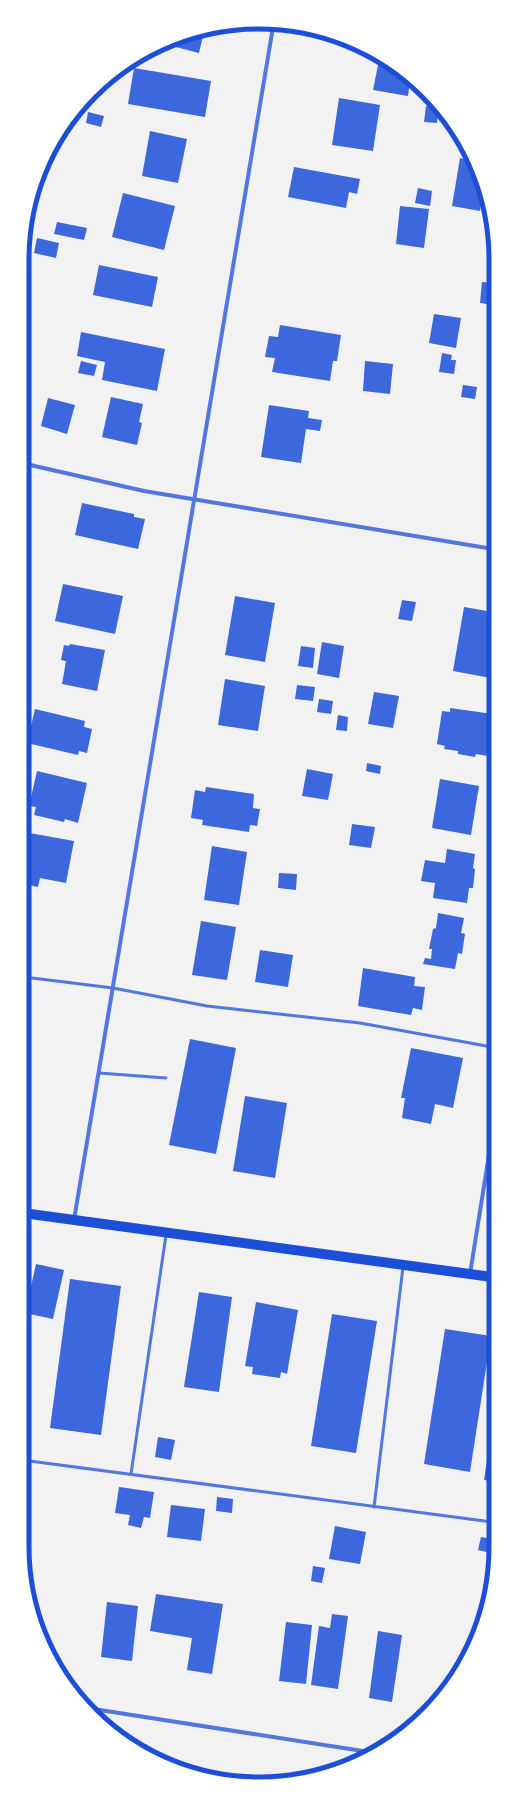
<svg xmlns="http://www.w3.org/2000/svg" width="518" height="1806" font-family="'PT Sans',sans-serif">
  <style>
    .building { fill: #3d67dc }
    .lines { fill: none; stroke-linecap: round; stroke-linejoin: round }
    .service { stroke: #5277de; stroke-width: 3 }
    .minor { stroke: #5277de; stroke-width: 4 }
    .primary { stroke: #1d4ed8; stroke-width: 10 }
    .rim { fill: none; stroke: #1d4ed8; stroke-width: 5 }
  </style>
  <rect width="100%" height="100%" fill="#f2f2f2"/>
  <path class="building" d="M 210,28 L 207,37 L 203,36 L 199,53 L 168,45 Z
    M 316,31 L 347,42 L 347,43 L 324,39 L 324,36 L 316,34 Z
    M 379,60 L 386,61 L 410,81 L 408,96 L 373,90 Z
    M 134,68 L 211,81 L 205,117 L 128,104 Z
    M 339,98 L 380,105 L 373,151 L 332,145 Z
    M 426,106 L 439,108 L 437,123 L 424,122 Z
    M 88,112 L 104,116 L 101,127 L 86,123 Z
    M 150,131 L 187,139 L 178,183 L 142,176 Z
    M 460,158 L 474,161 L 483,193 L 480,211 L 452,206 Z
    M 294,167 L 360,179 L 357,194 L 349,192 L 346,208 L 288,197 Z
    M 418,188 L 432,191 L 430,206 L 415,203 Z
    M 123,193 L 175,206 L 164,250 L 112,237 Z
    M 400,206 L 429,209 L 424,248 L 396,244 Z
    M 57,222 L 87,228 L 84,240 L 54,234 Z
    M 37,238 L 59,243 L 56,258 L 34,253 Z
    M 99,265 L 158,277 L 152,307 L 93,295 Z
    M 489,266 L 494,266 L 494,282 L 487,281 Z
    M 482,282 L 494,283 L 494,305 L 480,303 Z
    M 434,314 L 461,318 L 456,348 L 429,343 Z
    M 280,325 L 341,335 L 337,361 L 333,361 L 330,381 L 272,372 L 275,358 L 265,357 L 269,336 L 278,337 Z
    M 81,332 L 165,349 L 157,391 L 102,380 L 105,362 L 77,356 Z
    M 442,353 L 452,355 L 451,360 L 456,360 L 454,374 L 439,372 Z
    M 81,361 L 97,365 L 94,376 L 78,373 Z
    M 365,361 L 393,364 L 390,394 L 363,391 Z
    M 463,385 L 477,387 L 475,399 L 461,397 Z
    M 111,397 L 143,404 L 139,422 L 142,423 L 137,445 L 102,437 Z
    M 48,398 L 75,405 L 67,434 L 41,426 Z
    M 269,405 L 309,411 L 308,418 L 322,420 L 320,431 L 306,429 L 301,463 L 261,457 Z
    M 490,423 L 494,423 L 494,437 L 488,436 Z
    M 82,503 L 134,514 L 134,517 L 145,519 L 138,549 L 75,535 Z
    M 63,584 L 123,596 L 115,634 L 55,621 Z
    M 235,596 L 275,603 L 265,662 L 225,655 Z
    M 402,600 L 416,602 L 412,621 L 398,619 Z
    M 464,607 L 493,612 L 493,666 L 491,678 L 453,671 Z
    M 322,642 L 344,646 L 339,678 L 317,674 Z
    M 70,644 L 105,650 L 97,691 L 62,684 L 66,661 L 61,660 L 64,645 L 69,646 Z
    M 301,646 L 315,648 L 313,668 L 298,666 Z
    M 225,679 L 265,686 L 258,731 L 218,725 Z
    M 297,685 L 315,687 L 313,701 L 295,699 Z
    M 374,692 L 399,696 L 393,728 L 368,724 Z
    M 319,699 L 333,701 L 331,714 L 317,712 Z
    M 450,708 L 493,714 L 493,757 L 476,754 L 475,757 L 458,754 L 458,751 L 444,749 L 445,746 L 437,744 L 442,711 L 450,712 Z
    M 35,709 L 85,721 L 84,727 L 92,729 L 87,753 L 79,751 L 78,755 L 27,743 Z
    M 338,715 L 348,717 L 347,731 L 336,730 Z
    M 367,763 L 381,766 L 380,774 L 366,771 Z
    M 307,769 L 333,774 L 328,800 L 302,796 Z
    M 37,771 L 87,783 L 78,823 L 65,819 L 64,822 L 34,815 L 36,807 L 29,806 Z
    M 440,779 L 479,786 L 471,835 L 432,828 Z
    M 206,787 L 254,794 L 253,808 L 260,809 L 257,826 L 250,825 L 249,832 L 202,825 L 203,820 L 191,818 L 195,790 L 205,792 Z
    M 352,824 L 375,827 L 371,848 L 349,845 Z
    M 24,832 L 74,841 L 66,883 L 40,878 L 38,887 L 24,884 Z
    M 212,846 L 247,852 L 239,905 L 204,900 Z
    M 447,849 L 475,854 L 473,868 L 475,869 L 473,888 L 469,888 L 467,903 L 433,898 L 435,883 L 421,881 L 425,860 L 445,863 Z
    M 279,873 L 297,874 L 296,890 L 278,888 Z
    M 438,913 L 464,918 L 461,933 L 465,934 L 462,954 L 458,953 L 455,969 L 423,964 L 425,958 L 431,959 L 432,949 L 429,949 L 433,929 L 436,928 Z
    M 201,921 L 236,927 L 227,980 L 192,975 Z
    M 260,950 L 293,955 L 288,987 L 255,982 Z
    M 363,968 L 415,977 L 414,986 L 425,987 L 422,1010 L 413,1008 L 411,1015 L 358,1006 Z
    M 190,1039 L 236,1048 L 216,1154 L 169,1145 Z
    M 411,1048 L 463,1058 L 453,1108 L 435,1104 L 431,1124 L 402,1118 L 405,1098 L 401,1098 Z
    M 245,1096 L 287,1103 L 275,1178 L 233,1171 Z
    M 36,1264 L 64,1270 L 53,1319 L 25,1313 Z
    M 70,1279 L 121,1286 L 101,1435 L 50,1428 Z
    M 199,1292 L 232,1297 L 219,1392 L 184,1387 Z
    M 256,1302 L 298,1310 L 287,1374 L 281,1372 L 280,1378 L 252,1374 L 253,1367 L 245,1366 Z
    M 332,1314 L 377,1321 L 356,1453 L 311,1446 Z
    M 445,1329 L 491,1336 L 470,1472 L 424,1464 Z
    M 491,1433 L 492,1433 L 492,1481 L 484,1480 Z
    M 158,1437 L 175,1440 L 171,1460 L 155,1457 Z
    M 119,1487 L 154,1492 L 150,1518 L 144,1517 L 141,1528 L 128,1525 L 130,1515 L 115,1513 Z
    M 217,1497 L 233,1499 L 232,1513 L 216,1511 Z
    M 171,1505 L 205,1509 L 201,1541 L 167,1537 Z
    M 335,1526 L 366,1532 L 360,1564 L 329,1559 Z
    M 481,1537 L 492,1539 L 491,1553 L 478,1550 Z
    M 313,1566 L 325,1568 L 322,1583 L 311,1581 Z
    M 156,1594 L 223,1604 L 212,1674 L 187,1670 L 192,1638 L 150,1631 Z
    M 107,1602 L 138,1606 L 132,1661 L 101,1657 Z
    M 332,1614 L 348,1616 L 338,1689 L 311,1685 L 319,1626 L 330,1628 Z
    M 286,1622 L 312,1625 L 306,1684 L 279,1681 Z
    M 378,1631 L 402,1635 L 392,1702 L 369,1698 Z
    M 462,1649 L 468,1650 L 459,1671 Z"/>
  <g class="lines">
    <path class="service" d="M 24,977 L 113,988 L 207,1006 L 360,1023 L 492,1047
      M 99,1073 L 166,1078
      M 22,1460 L 492,1522
      M 131,1474 L 166,1235
      M 374,1507 L 403,1267"/>
    <path class="minor" d="M 26,464 L 144,491 L 493,549
      M 74,1220 L 273,27
      M 470,1274 L 492,1136
      M 87,1708 L 369,1752"/>
    <path class="primary" d="M 23,1213 L 492,1277"/>
  </g>
  <path d="M0 0H518V1806H0ZM259 29H259A230 230 0 0 1 489 259V1547A230 230 0 0 1 259 1777H259A230 230 0 0 1 29 1547V259A230 230 0 0 1 259 29Z" fill="#fff" fill-rule="evenodd"/>
  <path class="rim" d="M259 29H259A230 230 0 0 1 489 259V1547A230 230 0 0 1 259 1777H259A230 230 0 0 1 29 1547V259A230 230 0 0 1 259 29Z"/>
</svg>
